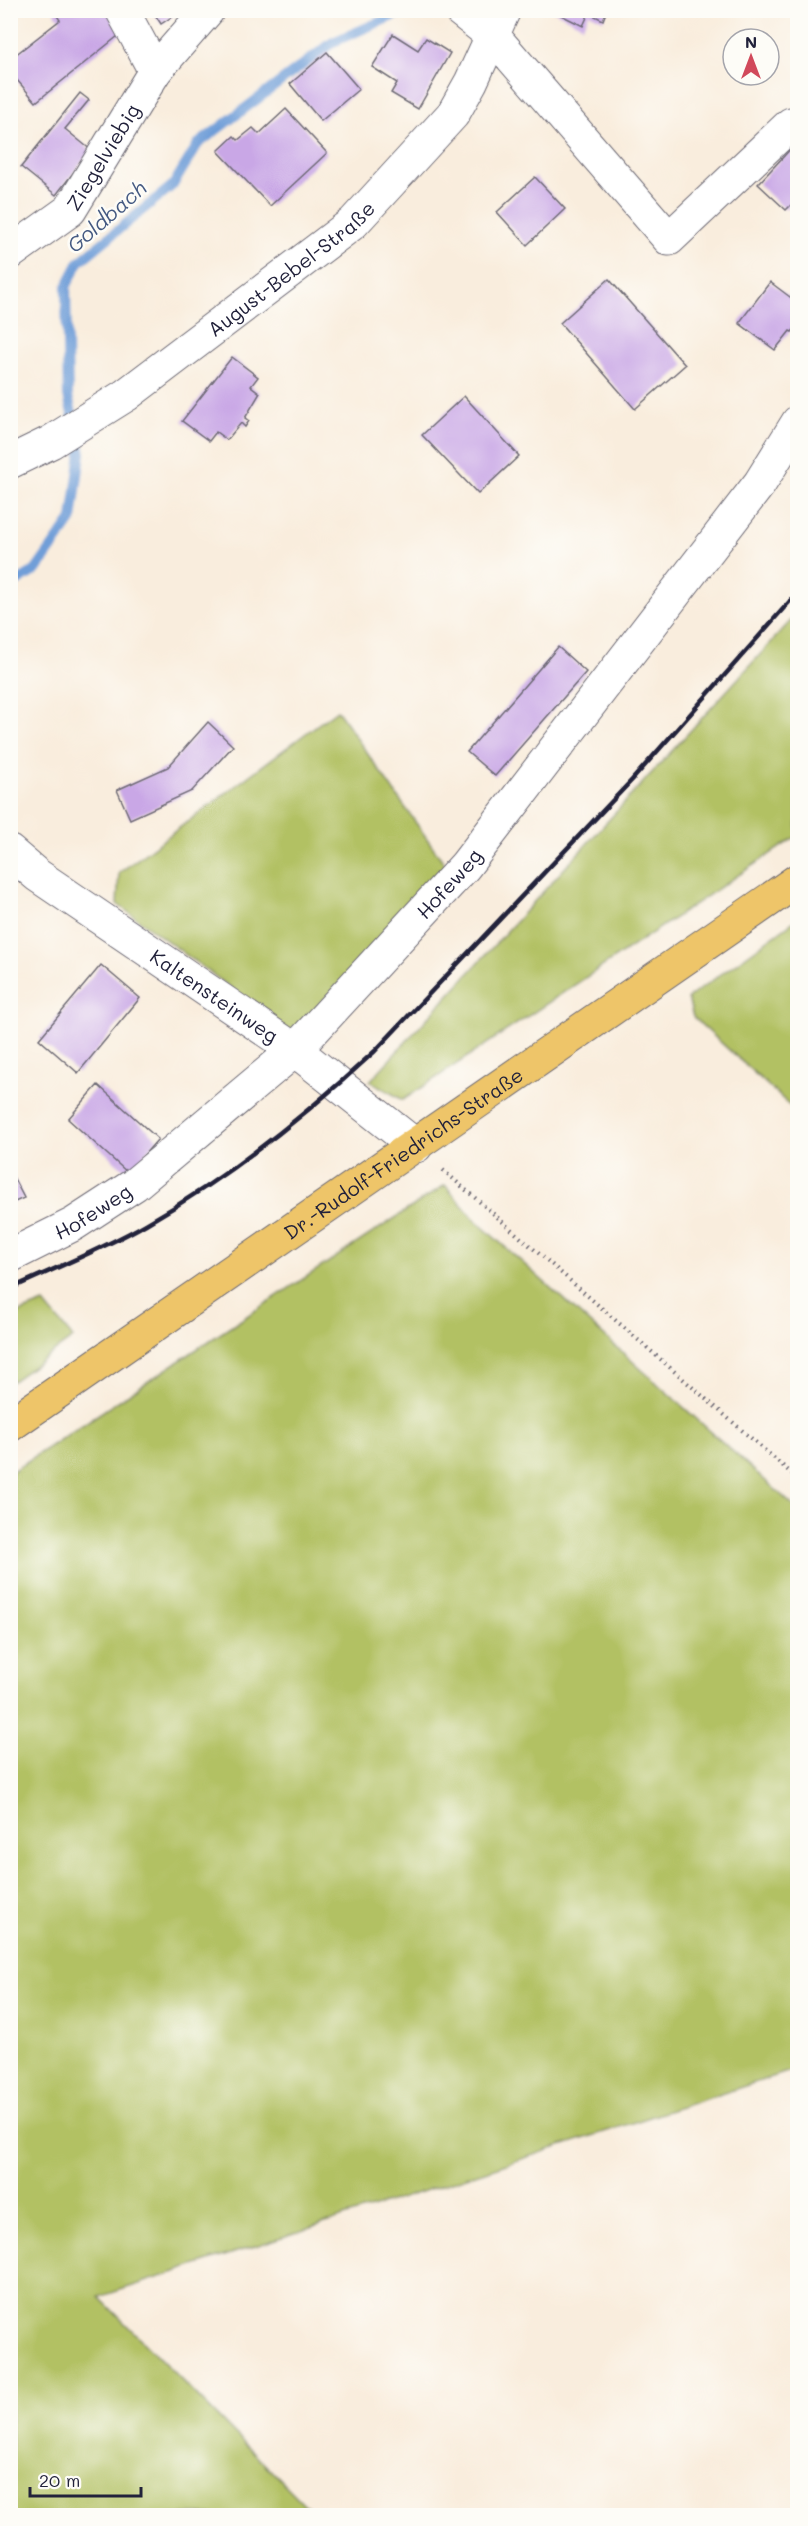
<svg xmlns="http://www.w3.org/2000/svg" width="808" height="2526" font-family="Mali,sans-serif">
  <style>
    .green { fill: #b2c164; stroke: #6a7250; stroke-width: 1.5 }
    .lines { fill: none; stroke-linecap: round; stroke-linejoin: round }
    .stream { stroke: #6f9ed8; stroke-width: 10 }
    .building { fill: #c9a7e6 }
    .minor-casing { stroke: #6d6974; stroke-width: 35 }
    .major-casing { stroke: #6d6974; stroke-width: 35 }
    .path { stroke: #6d6974; stroke-width: 4; stroke-dasharray: 1.5 4.5; stroke-linecap: butt }
    .minor { stroke: #fff; stroke-width: 33 }
    .major { stroke: #eec569; stroke-width: 33 }
    .rail { stroke: #22223b; stroke-width: 4.5 }
    .labels { text-anchor: middle; dominant-baseline: central; stroke-width: 5; stroke-linejoin: round; paint-order: stroke }
    .street-label { font-size: 20px; fill: #22223b; stroke: #fdfcf7 }
    .water-label { font-size: 21px; font-style: italic; fill: #455a82; stroke: #fdfcf7 }
  </style>
  <rect width="100%" height="100%" fill="#fdfcf7"/>
  <filter id="ink" filterUnits="userSpaceOnUse"><feTurbulence type="fractalNoise" baseFrequency=".0167" numOctaves="2"/><feDisplacementMap in="SourceGraphic" scale="12" xChannelSelector="R" yChannelSelector="G"/><feConvolveMatrix kernelMatrix="1 2 1 2 8 2 1 2 1" color-interpolation-filters="sRGB"/></filter>
  <filter id="wash" filterUnits="userSpaceOnUse"><feTurbulence type="fractalNoise" baseFrequency=".008" numOctaves="4" result="noise"/><feDisplacementMap in="SourceGraphic" scale="24" xChannelSelector="R" yChannelSelector="G"/><feGaussianBlur stdDeviation="1.35" result="paint"/><feColorMatrix in="noise" values="0 0 0 0 0 0 0 0 0 0 0 0 0 0 0 0 0 1.4 0 .05"/><feComposite in="paint" operator="in"/></filter>
  <g filter="url(#wash)">
    <rect width="100%" height="100%" fill="#f9eddd"/>
    <path class="green" d="M 797,614 L 797,836 L 403,1100 L 370,1081 Z
      M 337,710 L 449,870 L 292,1033 L 117,904 L 119,873 Z
      M 797,919 L 797,1112 L 693,1017 L 688,998 Z
      M 445,1185 L 475,1220 L 797,1509 L 797,2069 L 99,2297 L 315,2515 L 11,2515 L 11,1472 Z
      M 44,1303 L 73,1338 L 11,1382 L 11,1316 Z"/>
    <g class="lines">
      <path class="stream" d="M 10,586 L 36,570 L 72,519 L 81,453 L 68,396 L 66,287 L 79,262 L 173,185 L 198,144 L 333,42 L 407,10"/>
    </g>
    <g id="blocks">
      <path class="building" d="M 53,10 L 105,10 L 123,32 L 36,102 L 10,72 L 10,59 L 60,20 Z
        M 152,10 L 182,10 L 161,24 Z
        M 551,10 L 607,10 L 603,20 L 589,13 L 583,26 Z
        M 393,34 L 418,50 L 426,38 L 450,53 L 418,109 L 391,93 L 397,83 L 372,67 Z
        M 327,52 L 359,89 L 321,121 L 290,84 Z
        M 80,93 L 89,100 L 65,129 L 91,150 L 56,195 L 21,167 Z
        M 286,109 L 327,153 L 270,206 L 218,151 L 234,136 L 238,140 L 253,128 L 259,134 Z
        M 798,141 L 798,202 L 796,200 L 786,210 L 758,184 Z
        M 535,177 L 565,209 L 527,245 L 497,212 Z
        M 609,279 L 685,365 L 635,409 L 560,323 Z
        M 770,282 L 798,303 L 798,325 L 792,332 L 790,331 L 775,350 L 739,323 Z
        M 232,357 L 258,377 L 251,386 L 260,393 L 245,418 L 249,421 L 245,427 L 241,423 L 227,440 L 216,432 L 209,441 L 182,421 Z
        M 464,396 L 519,456 L 478,494 L 422,435 Z
        M 558,647 L 586,672 L 495,776 L 467,752 Z
        M 208,722 L 233,746 L 192,791 L 130,819 L 117,790 L 168,767 Z
        M 101,965 L 140,998 L 78,1073 L 39,1039 Z
        M 98,1085 L 158,1139 L 128,1173 L 68,1119 Z
        M 10,1171 L 24,1198 L 10,1204 Z"/>
    </g>
  </g>
  <g filter="url(#ink)">
    <use href="#blocks" fill-opacity="0" stroke="#6d6974" stroke-width="1.5"/>
    <g class="lines">
      <defs>
        <g id="minor">
          <path d="M 122,10 L 155,71"/>
          <path d="M 460,10 L 494,37 L 669,239 L 791,124"/>
          <path id="s1" d="M 10,253 L 70,210 L 155,71 L 208,10"/>
          <path id="s2" d="M 10,462 L 51,442 L 126,395 L 353,223 L 453,114 L 471,82 L 504,10"/>
          <path id="s3" d="M 10,852 L 37,875 L 295,1050 L 416,1146"/>
          <path id="s4" d="M 10,1256 L 74,1224 L 134,1185 L 295,1050 L 465,866 L 760,483 L 798,422"/>
        </g>
        <g id="major">
          <path id="s5" d="M 10,1425 L 798,880"/>
        </g>
      </defs>
      <use href="#minor" class="minor-casing"/>
      <use href="#major" class="major-casing"/>
      <path class="path" d="M 443,1170 L 798,1479"/>
      <use href="#minor" class="minor"/>
      <use href="#major" class="major"/>
      <path class="rail" d="M 10,1289 C 55,1268 103,1249 146,1224 C 228,1177 306,1115 375,1051 L 632,780 L 798,592"/>
    </g>
  </g>
  <g class="labels">
    <g class="street-label">
      <text stroke="none"><textPath href="#s1" startOffset="136">Ziegelviebig</textPath></text>
      <text stroke="none"><textPath href="#s2" startOffset="342">August-Bebel-Straße</textPath></text>
      <text stroke="none"><textPath href="#s4" startOffset="580">Hofeweg</textPath></text>
      <text stroke="none"><textPath href="#s3" startOffset="250">Kaltensteinweg</textPath></text>
      <text stroke="none"><textPath href="#s5" startOffset="478">Dr.-Rudolf-Friedrichs-Straße</textPath></text>
      <text stroke="none"><textPath href="#s4" startOffset="94">Hofeweg</textPath></text>
    </g>
    <g class="water-label">
      <text transform="translate(106 216) rotate(-41)">Goldbach</text>
    </g>
  </g>
  <rect width="808" height="2526" fill="none" stroke="#fdfcf7" stroke-width="36"/>
  <g transform="translate(751 57)"><circle r="28" fill="#fdfcf7" stroke="#a5a5ac" stroke-width="1.5"/>
  <path d="M0-4.5L10 22L0 15L-10 22Z" fill="#d1495b"/>
  <text y="-9" font-size="16" font-weight="bold" text-anchor="middle" fill="#22223b">N</text>
  </g>
  <path d="M30 2487v9h111v-9" fill="none" stroke="#22223b" stroke-width="3"/>
  <text x="39" y="2487" font-size="18" fill="#22223b" stroke="#fdfcf7" stroke-width="4.5" paint-order="stroke">20 m</text>
</svg>
